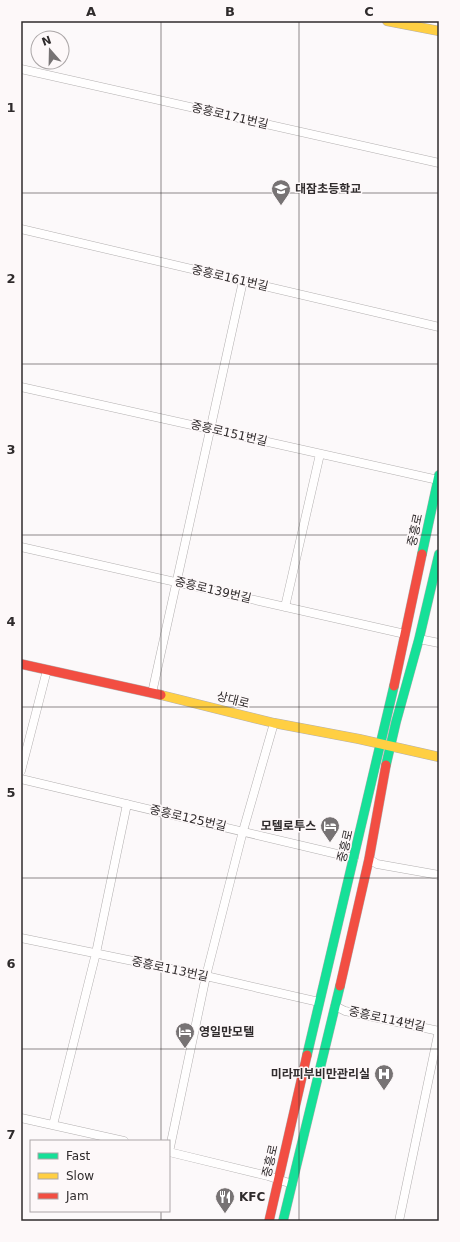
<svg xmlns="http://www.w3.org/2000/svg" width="460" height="1242" font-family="'DejaVu Sans','Noto Sans KR',sans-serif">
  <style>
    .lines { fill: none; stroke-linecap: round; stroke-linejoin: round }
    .street-casing { stroke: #b3b0b0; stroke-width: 9 }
    .fast-casing { stroke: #b3b0b0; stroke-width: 10 }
    .slow-casing { stroke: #b3b0b0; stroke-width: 10 }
    .jam-casing { stroke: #b3b0b0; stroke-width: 10 }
    .street { stroke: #fffefe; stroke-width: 8 }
    .fast { stroke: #16e098; stroke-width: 9 }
    .slow { stroke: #ffcf43; stroke-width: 9 }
    .jam { stroke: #f24e42; stroke-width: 9 }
    .grid { fill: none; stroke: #2f2b2c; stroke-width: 1; stroke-opacity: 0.55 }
    .labels { text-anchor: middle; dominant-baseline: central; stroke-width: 3; stroke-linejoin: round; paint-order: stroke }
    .street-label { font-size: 12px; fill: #2f2b2c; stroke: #fdf8f9 }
    .poi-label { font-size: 12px; font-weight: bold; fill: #2f2b2c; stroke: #fdf8f9; text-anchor: start }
    .neatline { fill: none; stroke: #2f2b2c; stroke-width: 1.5 }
    .grid-label { font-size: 13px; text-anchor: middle; font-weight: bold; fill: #2f2b2c }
  </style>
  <rect width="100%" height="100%" fill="#fcf9fa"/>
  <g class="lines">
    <defs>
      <path id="street" d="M 21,69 L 439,163
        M 21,229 L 439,327
        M 21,387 L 438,480
        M 21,547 L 405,634
        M 285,607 L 320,454
        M 419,639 L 439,643
        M 152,693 L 243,281
        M 21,771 L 47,670
        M 21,779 L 354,858
        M 369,859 L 377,864 L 439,875
        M 21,938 L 206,976 L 319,1002
        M 335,1006 L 345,1011 L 439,1031
        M 21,1118 L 124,1141
        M 53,1125 L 96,953 L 127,804
        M 169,1152 L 206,976 L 243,831 L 274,723
        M 169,1152 L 268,1176 L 292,1184
        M 399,1221 L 439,1030"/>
      <path id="fast" d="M 422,554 L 439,475
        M 386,765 L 396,722 L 419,639 L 439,554
        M 307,1055 L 394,686
        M 283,1221 L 340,986"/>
      <path id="slow" d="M 387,21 L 439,31
        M 161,695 L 274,723 L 359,739 L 439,757"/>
      <path id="jam" d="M 21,664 L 161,695
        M 394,686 L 422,554
        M 340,986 L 369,859 L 386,765
        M 269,1221 L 307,1055"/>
    </defs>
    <use href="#street" class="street-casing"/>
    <use href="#fast" class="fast-casing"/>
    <use href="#slow" class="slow-casing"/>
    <use href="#jam" class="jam-casing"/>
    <use href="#street" class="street"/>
    <use href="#fast" class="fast"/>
    <use href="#slow" class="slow"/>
    <use href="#jam" class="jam"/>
  </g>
  <path class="grid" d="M 161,21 L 161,1141M 299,21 L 299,1221M 21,193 L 439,193M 21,364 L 439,364M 21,535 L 439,535M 21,707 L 439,707M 21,878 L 439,878M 21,1049 L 439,1049M 161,1211 L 161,1221"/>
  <defs>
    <symbol id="school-pin" viewBox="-11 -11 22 30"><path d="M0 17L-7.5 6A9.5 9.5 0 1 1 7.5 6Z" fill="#777374" stroke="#fdf8f9"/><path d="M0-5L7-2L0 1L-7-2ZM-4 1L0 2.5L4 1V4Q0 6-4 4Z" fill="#fff"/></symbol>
    <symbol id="hotel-pin" viewBox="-11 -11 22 30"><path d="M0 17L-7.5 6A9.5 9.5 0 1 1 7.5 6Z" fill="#777374" stroke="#fdf8f9"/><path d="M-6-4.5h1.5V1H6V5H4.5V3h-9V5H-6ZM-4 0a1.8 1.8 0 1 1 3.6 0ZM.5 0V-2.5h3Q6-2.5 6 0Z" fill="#fff"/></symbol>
    <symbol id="hospital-pin" viewBox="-11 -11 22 30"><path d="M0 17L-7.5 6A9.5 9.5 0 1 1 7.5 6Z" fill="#777374" stroke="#fdf8f9"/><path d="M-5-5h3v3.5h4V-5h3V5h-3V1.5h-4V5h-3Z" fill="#fff"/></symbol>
    <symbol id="restaurant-pin" viewBox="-11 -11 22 30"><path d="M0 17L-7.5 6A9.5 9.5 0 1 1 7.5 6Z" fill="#777374" stroke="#fdf8f9"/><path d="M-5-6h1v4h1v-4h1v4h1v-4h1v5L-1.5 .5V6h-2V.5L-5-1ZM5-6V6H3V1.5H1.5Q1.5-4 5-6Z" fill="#fff"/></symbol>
  </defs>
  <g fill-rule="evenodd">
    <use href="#school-pin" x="270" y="178" width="22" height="30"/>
    <use href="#hotel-pin" x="319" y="815" width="22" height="30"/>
    <use href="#hotel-pin" x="174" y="1021" width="22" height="30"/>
    <use href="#hospital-pin" x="373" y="1063" width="22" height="30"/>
    <use href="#restaurant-pin" x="214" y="1186" width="22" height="30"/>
  </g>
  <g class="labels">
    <g class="street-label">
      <text transform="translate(230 116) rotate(13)">중흥로171번길</text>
      <text transform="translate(230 278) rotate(13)">중흥로161번길</text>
      <text transform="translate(229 433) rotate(13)">중흥로151번길</text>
      <text transform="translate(415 530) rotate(-78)">중흥로</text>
      <text transform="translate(213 590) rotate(13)">중흥로139번길</text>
      <text transform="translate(233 700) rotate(14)">상대로</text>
      <text transform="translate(188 818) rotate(13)">중흥로125번길</text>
      <text transform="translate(345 846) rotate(-77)">중흥로</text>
      <text transform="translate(170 969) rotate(12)">중흥로113번길</text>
      <text transform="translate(387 1019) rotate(12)">중흥로114번길</text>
      <text transform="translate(270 1161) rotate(-77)">중흥로</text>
    </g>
    <g class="poi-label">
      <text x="295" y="189">대잠초등학교</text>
      <text x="316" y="826" text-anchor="end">모텔로투스</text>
      <text x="199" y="1032">영일만모텔</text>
      <text x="370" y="1074" text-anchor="end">미라피부비만관리실</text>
      <text x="239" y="1197">KFC</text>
    </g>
  </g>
  <rect width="460" height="1242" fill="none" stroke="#fdf8f9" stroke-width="44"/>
  <rect x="30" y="1140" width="140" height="72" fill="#fdf8f9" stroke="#aba6a7"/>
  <rect x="38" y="1153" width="20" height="6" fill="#16e098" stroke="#aba6a7"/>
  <text x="66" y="1160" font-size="12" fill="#2f2b2c">Fast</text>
  <rect x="38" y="1173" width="20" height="6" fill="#ffcf43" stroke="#aba6a7"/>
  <text x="66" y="1180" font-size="12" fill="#2f2b2c">Slow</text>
  <rect x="38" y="1193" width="20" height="6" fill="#f24e42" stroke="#aba6a7"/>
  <text x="66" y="1200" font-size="12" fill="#2f2b2c">Jam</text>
  <g transform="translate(50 50) rotate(340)"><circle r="19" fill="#fdf8f9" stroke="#aba6a7"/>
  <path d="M0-3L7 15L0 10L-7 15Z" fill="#777374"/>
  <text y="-6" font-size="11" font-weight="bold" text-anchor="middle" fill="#2f2b2c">N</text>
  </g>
  <rect x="22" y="22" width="416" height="1198" class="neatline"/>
  <g class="grid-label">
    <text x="91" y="16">A</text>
    <text x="230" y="16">B</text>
    <text x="369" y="16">C</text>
    <text x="11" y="112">1</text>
    <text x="11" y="283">2</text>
    <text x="11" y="454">3</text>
    <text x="11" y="626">4</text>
    <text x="11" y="797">5</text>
    <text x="11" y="968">6</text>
    <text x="11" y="1139">7</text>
  </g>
</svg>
